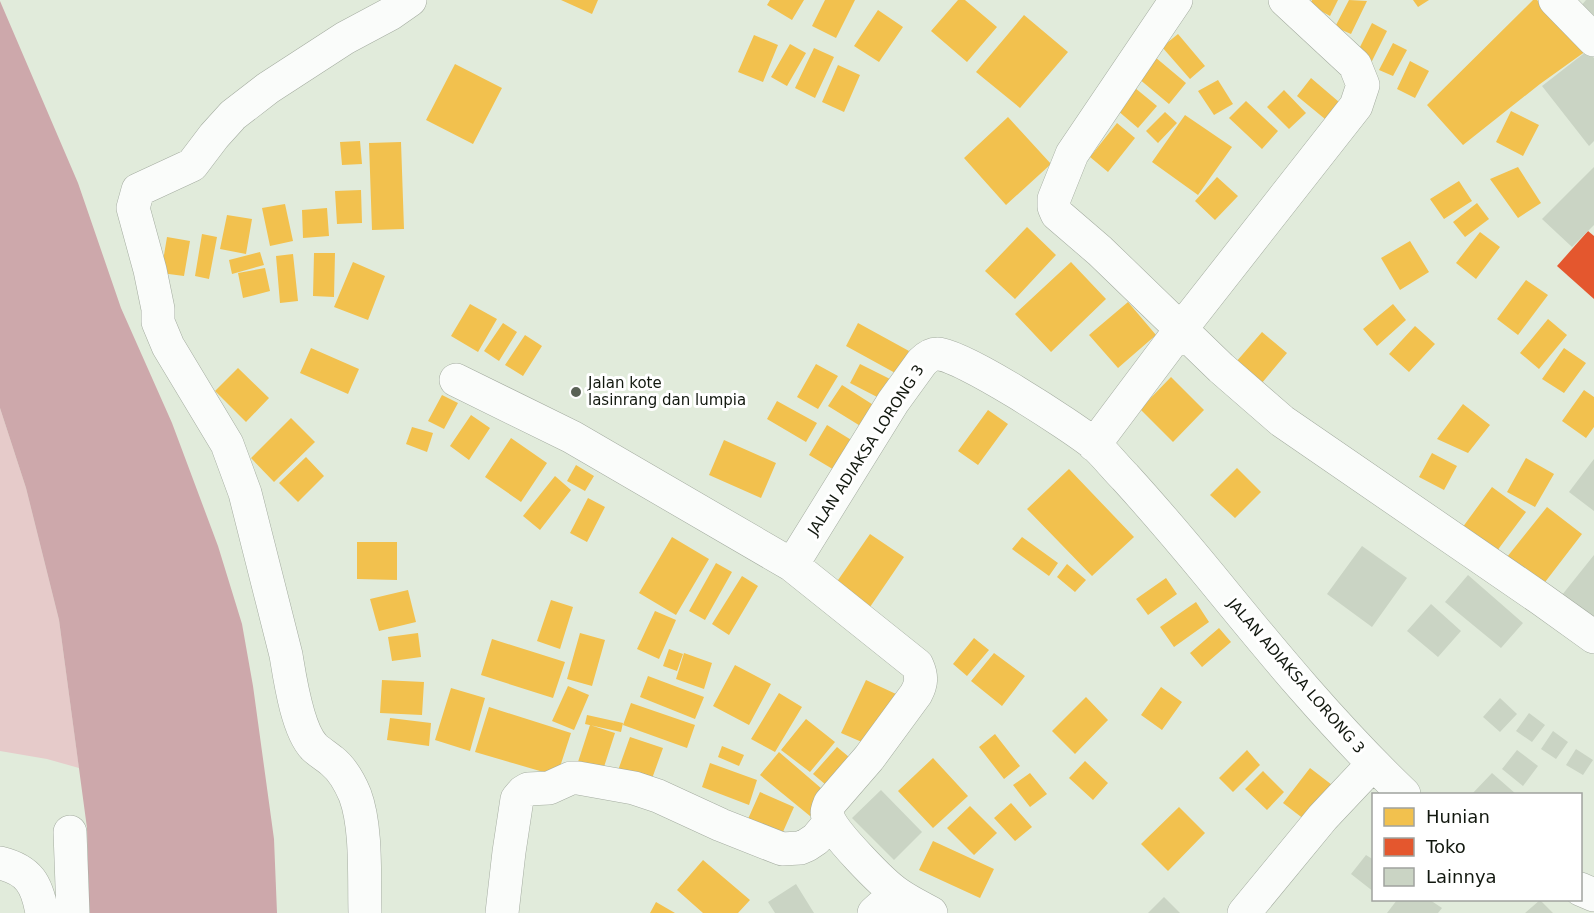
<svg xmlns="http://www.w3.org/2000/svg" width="1594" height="913" font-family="'DejaVu Sans',sans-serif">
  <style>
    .green { fill: #e6cbca }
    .water { fill: #cda8ab }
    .homes { fill: #f2c14e }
    .shops { fill: #e4572e }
    .building { fill: #cad4c4 }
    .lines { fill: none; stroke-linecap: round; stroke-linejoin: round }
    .street-casing { stroke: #a4aca0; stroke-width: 34 }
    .street { stroke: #fafcfa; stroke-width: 33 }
    .poi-dot { fill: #5a6256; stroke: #fff; stroke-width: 2 }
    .labels { text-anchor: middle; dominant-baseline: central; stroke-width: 6; stroke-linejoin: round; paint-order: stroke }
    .poi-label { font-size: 15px; fill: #12180f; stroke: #fff; text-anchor: start }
    .street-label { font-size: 15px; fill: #12180f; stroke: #fff }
  </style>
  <rect width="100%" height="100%" fill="#e1ebdb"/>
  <path class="green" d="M 0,408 L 26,488 L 59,620 L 79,768 L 47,759 L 0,751 Z"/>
  <path class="water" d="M 0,1 L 78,183 L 121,308 L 172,423 L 218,546 L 242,624 L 253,686 L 274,839 L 277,913 L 89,913 L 87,828 L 59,620 L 26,488 L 0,408 Z"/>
  <path class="homes" d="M 561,0 L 598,0 L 592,14 Z
    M 770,0 L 804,0 L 792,20 L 767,5 Z
    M 825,0 L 855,0 L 836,38 L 812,26 Z
    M 958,0 L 965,0 L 997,27 L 967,62 L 931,31 Z
    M 1312,0 L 1338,0 L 1330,16 L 1310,5 Z
    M 1349,0 L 1367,1 L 1351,34 L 1335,27 Z
    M 1413,0 L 1429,0 L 1418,7 Z
    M 1533,0 L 1537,0 L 1586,51 L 1540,84 L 1463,145 L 1427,105 Z
    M 878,10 L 903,27 L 879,62 L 854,46 Z
    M 1024,15 L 1068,52 L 1020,108 L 976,72 Z
    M 1372,23 L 1387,31 L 1372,61 L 1357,53 Z
    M 1178,34 L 1205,66 L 1190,79 L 1162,47 Z
    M 754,35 L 778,45 L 763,82 L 738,72 Z
    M 1393,43 L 1407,50 L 1393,76 L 1379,70 Z
    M 790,44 L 806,53 L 787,86 L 771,77 Z
    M 814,48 L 834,57 L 815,98 L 795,88 Z
    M 1155,57 L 1186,83 L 1169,104 L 1138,78 Z
    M 1410,61 L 1429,71 L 1415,98 L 1397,89 Z
    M 455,64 L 502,88 L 473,144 L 426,120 Z
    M 838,65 L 860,75 L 844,112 L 822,102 Z
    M 1311,78 L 1339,102 L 1325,119 L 1297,96 Z
    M 1218,80 L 1233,104 L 1214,115 L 1198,91 Z
    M 1129,83 L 1157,106 L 1138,128 L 1110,104 Z
    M 1284,90 L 1306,113 L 1289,129 L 1267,107 Z
    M 1246,101 L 1278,131 L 1262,149 L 1229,118 Z
    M 1511,111 L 1539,125 L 1523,156 L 1496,142 Z
    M 1165,112 L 1177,123 L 1158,143 L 1146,131 Z
    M 1185,115 L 1232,147 L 1198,195 L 1152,162 Z
    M 1008,117 L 1051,164 L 1006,205 L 964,158 Z
    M 1117,123 L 1135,138 L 1108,172 L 1090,157 Z
    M 360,141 L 362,164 L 342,165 L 340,142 Z
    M 401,142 L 404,229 L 372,230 L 369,143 Z
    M 1518,167 L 1541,203 L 1518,218 L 1490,179 Z
    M 1217,177 L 1238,196 L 1215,220 L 1195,201 Z
    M 1459,181 L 1472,201 L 1444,219 L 1430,199 Z
    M 361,190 L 362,223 L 337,224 L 335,191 Z
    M 1477,203 L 1489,219 L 1465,237 L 1453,222 Z
    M 285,204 L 293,241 L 270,246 L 262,208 Z
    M 327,208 L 329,236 L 303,238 L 302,210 Z
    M 227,215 L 252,219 L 246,254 L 220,249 Z
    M 1027,227 L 1056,255 L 1015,299 L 985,271 Z
    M 1480,232 L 1500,247 L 1476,279 L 1456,263 Z
    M 202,234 L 217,237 L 209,279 L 195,276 Z
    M 167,237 L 190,241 L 184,276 L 161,273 Z
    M 1410,241 L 1429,272 L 1400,290 L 1381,258 Z
    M 260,252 L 264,265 L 232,274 L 229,260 Z
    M 314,253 L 335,253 L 334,297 L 313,296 Z
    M 293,254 L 298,301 L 280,303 L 276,256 Z
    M 353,262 L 385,276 L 368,320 L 334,307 Z
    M 1071,262 L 1106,299 L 1051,352 L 1015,314 Z
    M 265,268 L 270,291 L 243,298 L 238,273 Z
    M 1526,280 L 1548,295 L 1518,335 L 1497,319 Z
    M 1128,302 L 1156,335 L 1118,368 L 1089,335 Z
    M 470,304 L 497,319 L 478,352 L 451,336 Z
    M 1393,304 L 1406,320 L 1377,346 L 1363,329 Z
    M 1548,319 L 1567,335 L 1539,369 L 1520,353 Z
    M 503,323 L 517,332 L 499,361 L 484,351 Z
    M 858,323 L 909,351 L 897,374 L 846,346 Z
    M 1415,326 L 1435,344 L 1409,372 L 1389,354 Z
    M 1262,332 L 1287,353 L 1261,384 L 1236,362 Z
    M 525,335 L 542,346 L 523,376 L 505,365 Z
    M 311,348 L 359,369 L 348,394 L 300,373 Z
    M 1564,348 L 1586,363 L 1564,393 L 1542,379 Z
    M 816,364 L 838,376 L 818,409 L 797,397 Z
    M 860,364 L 890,379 L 881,399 L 850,383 Z
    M 238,368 L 269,398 L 246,422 L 215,391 Z
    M 1171,377 L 1204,410 L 1173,442 L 1140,409 Z
    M 842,385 L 875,406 L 862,427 L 828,406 Z
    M 1584,390 L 1594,397 L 1594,427 L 1586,438 L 1562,421 Z
    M 442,395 L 458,403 L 444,429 L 428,421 Z
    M 777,401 L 817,423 L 806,442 L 767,419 Z
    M 1463,404 L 1490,425 L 1468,453 L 1437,439 Z
    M 988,410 L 1008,424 L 978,465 L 958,451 Z
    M 471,415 L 490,428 L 469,460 L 450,446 Z
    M 291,418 L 315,442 L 274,482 L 251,458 Z
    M 827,425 L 853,441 L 836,471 L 809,455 Z
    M 412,427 L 433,433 L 427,452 L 406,444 Z
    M 511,438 L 547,463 L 521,502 L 485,477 Z
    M 724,440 L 776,463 L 761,498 L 709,475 Z
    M 1432,453 L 1457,466 L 1444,490 L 1419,477 Z
    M 306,457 L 324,476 L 298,502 L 279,483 Z
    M 1526,458 L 1554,474 L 1535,507 L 1507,492 Z
    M 576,465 L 594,476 L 585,491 L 567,481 Z
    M 1237,468 L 1261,492 L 1235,518 L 1210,495 Z
    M 1069,469 L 1134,537 L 1092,576 L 1027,509 Z
    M 555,476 L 571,490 L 540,530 L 523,516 Z
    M 1492,487 L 1526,512 L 1491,559 L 1457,535 Z
    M 588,498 L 605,507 L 587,542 L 570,533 Z
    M 1547,507 L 1582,534 L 1539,590 L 1503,562 Z
    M 870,534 L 904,557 L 870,607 L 836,583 Z
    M 672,537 L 709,559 L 676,615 L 639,593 Z
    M 1022,537 L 1058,563 L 1049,576 L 1012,549 Z
    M 357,542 L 397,542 L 397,580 L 357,579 Z
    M 716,563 L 732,572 L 705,620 L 689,611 Z
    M 1067,564 L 1086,580 L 1075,592 L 1057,577 Z
    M 742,576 L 758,586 L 729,635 L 712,624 Z
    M 1166,578 L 1177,594 L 1148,615 L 1136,599 Z
    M 408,590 L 416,622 L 379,631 L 370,599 Z
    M 551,600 L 573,607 L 560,649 L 537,641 Z
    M 1196,602 L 1209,622 L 1174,647 L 1160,627 Z
    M 655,611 L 676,620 L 659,659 L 637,649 Z
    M 1219,628 L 1231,642 L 1202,667 L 1190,653 Z
    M 418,633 L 421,657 L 392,661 L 388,637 Z
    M 580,633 L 605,640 L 592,686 L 567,679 Z
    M 974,638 L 989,650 L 967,676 L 953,664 Z
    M 492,639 L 565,662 L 553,698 L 481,675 Z
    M 669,649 L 683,654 L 677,671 L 663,666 Z
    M 684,653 L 712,663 L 704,689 L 676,679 Z
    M 994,653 L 1025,676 L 1002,706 L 971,681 Z
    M 735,665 L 771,684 L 749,725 L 713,706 Z
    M 648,676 L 704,697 L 695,719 L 640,697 Z
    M 382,680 L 424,682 L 422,715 L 380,713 Z
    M 866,680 L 896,694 L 871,746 L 841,733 Z
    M 568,686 L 589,695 L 574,730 L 552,721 Z
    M 1161,687 L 1182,702 L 1162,730 L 1141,715 Z
    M 451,688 L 485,698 L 470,751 L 435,740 Z
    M 779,693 L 802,707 L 775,752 L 751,739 Z
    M 1086,697 L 1108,720 L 1075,754 L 1052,731 Z
    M 631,703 L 695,725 L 687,748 L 623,725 Z
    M 489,707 L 571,733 L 557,776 L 475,752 Z
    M 587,715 L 623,723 L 621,732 L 585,724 Z
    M 390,718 L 431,723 L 429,746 L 387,740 Z
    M 806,719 L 835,742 L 810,772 L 781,750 Z
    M 590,725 L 615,733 L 602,773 L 577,765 Z
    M 995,734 L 1020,766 L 1004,779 L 979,747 Z
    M 630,737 L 663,748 L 649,787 L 616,776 Z
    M 722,746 L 744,755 L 739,766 L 718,757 Z
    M 837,747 L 855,762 L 832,790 L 813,774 Z
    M 1247,750 L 1260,765 L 1233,792 L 1219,778 Z
    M 779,752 L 829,795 L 810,816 L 760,775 Z
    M 933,758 L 968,796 L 933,828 L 898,791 Z
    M 1085,761 L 1108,783 L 1093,800 L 1069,778 Z
    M 710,763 L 757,780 L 749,805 L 702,787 Z
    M 1310,768 L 1336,788 L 1309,823 L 1283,803 Z
    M 1263,771 L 1284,792 L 1267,810 L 1245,789 Z
    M 1030,773 L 1047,794 L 1030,807 L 1013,785 Z
    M 760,792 L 794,807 L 782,834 L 748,819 Z
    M 1011,803 L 1032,827 L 1015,841 L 994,818 Z
    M 970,806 L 997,833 L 974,855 L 947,828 Z
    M 1179,807 L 1205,833 L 1168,871 L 1141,844 Z
    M 933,841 L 994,869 L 980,898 L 919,870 Z
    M 703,860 L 750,900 L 738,913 L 703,913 L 677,890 Z
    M 656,902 L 675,913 L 650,913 Z"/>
  <path class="shops" d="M 1588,231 L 1594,236 L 1594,299 L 1557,266 Z"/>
  <path class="building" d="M 1586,0 L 1594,0 L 1594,35 L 1573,15 Z
    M 1587,51 L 1594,58 L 1594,141 L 1589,146 L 1542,86 Z
    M 1594,167 L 1594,225 L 1572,247 L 1542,219 Z
    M 1594,459 L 1594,511 L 1569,492 Z
    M 1362,546 L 1407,578 L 1372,627 L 1327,594 Z
    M 1594,555 L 1594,621 L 1562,595 Z
    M 1468,575 L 1523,623 L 1501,648 L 1445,602 Z
    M 1431,604 L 1461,631 L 1438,657 L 1407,631 Z
    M 1500,698 L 1517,714 L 1500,732 L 1483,717 Z
    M 1529,713 L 1545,725 L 1532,742 L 1516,731 Z
    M 1553,731 L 1568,742 L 1556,759 L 1541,749 Z
    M 1576,749 L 1593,760 L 1583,775 L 1566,765 Z
    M 1517,750 L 1538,766 L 1523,786 L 1502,769 Z
    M 1492,773 L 1516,794 L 1472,794 Z
    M 881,790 L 922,832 L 894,860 L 852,818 Z
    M 1366,855 L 1374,860 L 1374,892 L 1351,874 Z
    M 796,884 L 814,913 L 775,913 L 768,902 Z
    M 1164,897 L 1180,913 L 1148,913 Z
    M 1397,900 L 1430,900 L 1442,908 L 1438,913 L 1387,913 Z
    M 1540,900 L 1553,913 L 1525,913 Z"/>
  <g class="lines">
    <defs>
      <path id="street" d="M 1176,0 L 1072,154 L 1054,199 L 1054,207 L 1057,214 L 1100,251 L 1221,368 L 1282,421 L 1541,599 L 1594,637
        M 1555,0 L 1594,40
        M 456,380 L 572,437 L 792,565 L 917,665 C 922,676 922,683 916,694 L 869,758 L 830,803 C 828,808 826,812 828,817 C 833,833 883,884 898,894 C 908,901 920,907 931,913
        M 1094,445 L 1181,329 L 1356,106 L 1363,85 L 1355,65 L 1285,0
        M 792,565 L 893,402 L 922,362 C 926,358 931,354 937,354 C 960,353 1073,427 1094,444 C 1105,454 1115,467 1125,477 C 1155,510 1183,543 1211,577 C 1272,652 1334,727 1404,794
        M 70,832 L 73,913
        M 0,863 C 29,870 37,884 42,913
        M 1580,889 L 1594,895
        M 365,913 C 364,877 367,827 355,795 C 350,783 342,769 332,761 C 326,756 319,752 314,747 C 297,729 290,679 286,655 L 245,493 L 227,444 L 168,346 L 158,322 L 158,309 L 150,270 L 133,208 L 138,190 L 192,165 L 214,136 L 233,115 L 268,88 L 345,38 L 390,14 L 410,0
        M 502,913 L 509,852 L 517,799 L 523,792 L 528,789 L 549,788 L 571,778 L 578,778 L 634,788 L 658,796 L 721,825 L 782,849 L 800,848 L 807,845 L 816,839 L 830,822
        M 874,913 L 896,893
        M 1244,913 L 1323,817 L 1373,764"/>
    </defs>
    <use href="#street" class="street-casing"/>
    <use href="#street" class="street"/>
  </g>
  <circle class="poi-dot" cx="576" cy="392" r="6"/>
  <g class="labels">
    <g class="poi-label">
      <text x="588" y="383">Jalan kote<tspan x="588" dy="17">lasinrang dan lumpia</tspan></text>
    </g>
    <g class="street-label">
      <text transform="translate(866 450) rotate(-57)">JALAN ADIAKSA LORONG 3</text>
      <text transform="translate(1296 676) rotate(49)">JALAN ADIAKSA LORONG 3</text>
    </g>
  </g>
  <rect x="1372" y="793" width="210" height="108" fill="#ffffff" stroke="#a0a39f" stroke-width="1.5"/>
  <rect x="1384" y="808" width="30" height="18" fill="#f2c14e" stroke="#a0a39f" stroke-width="1.5"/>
  <text x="1426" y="823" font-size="18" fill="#12180f">Hunian</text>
  <rect x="1384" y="838" width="30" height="18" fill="#e4572e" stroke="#a0a39f" stroke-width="1.5"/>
  <text x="1426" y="853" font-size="18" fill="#12180f">Toko</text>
  <rect x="1384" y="868" width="30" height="18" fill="#cad4c4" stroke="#a0a39f" stroke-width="1.5"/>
  <text x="1426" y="883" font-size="18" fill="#12180f">Lainnya</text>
</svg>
